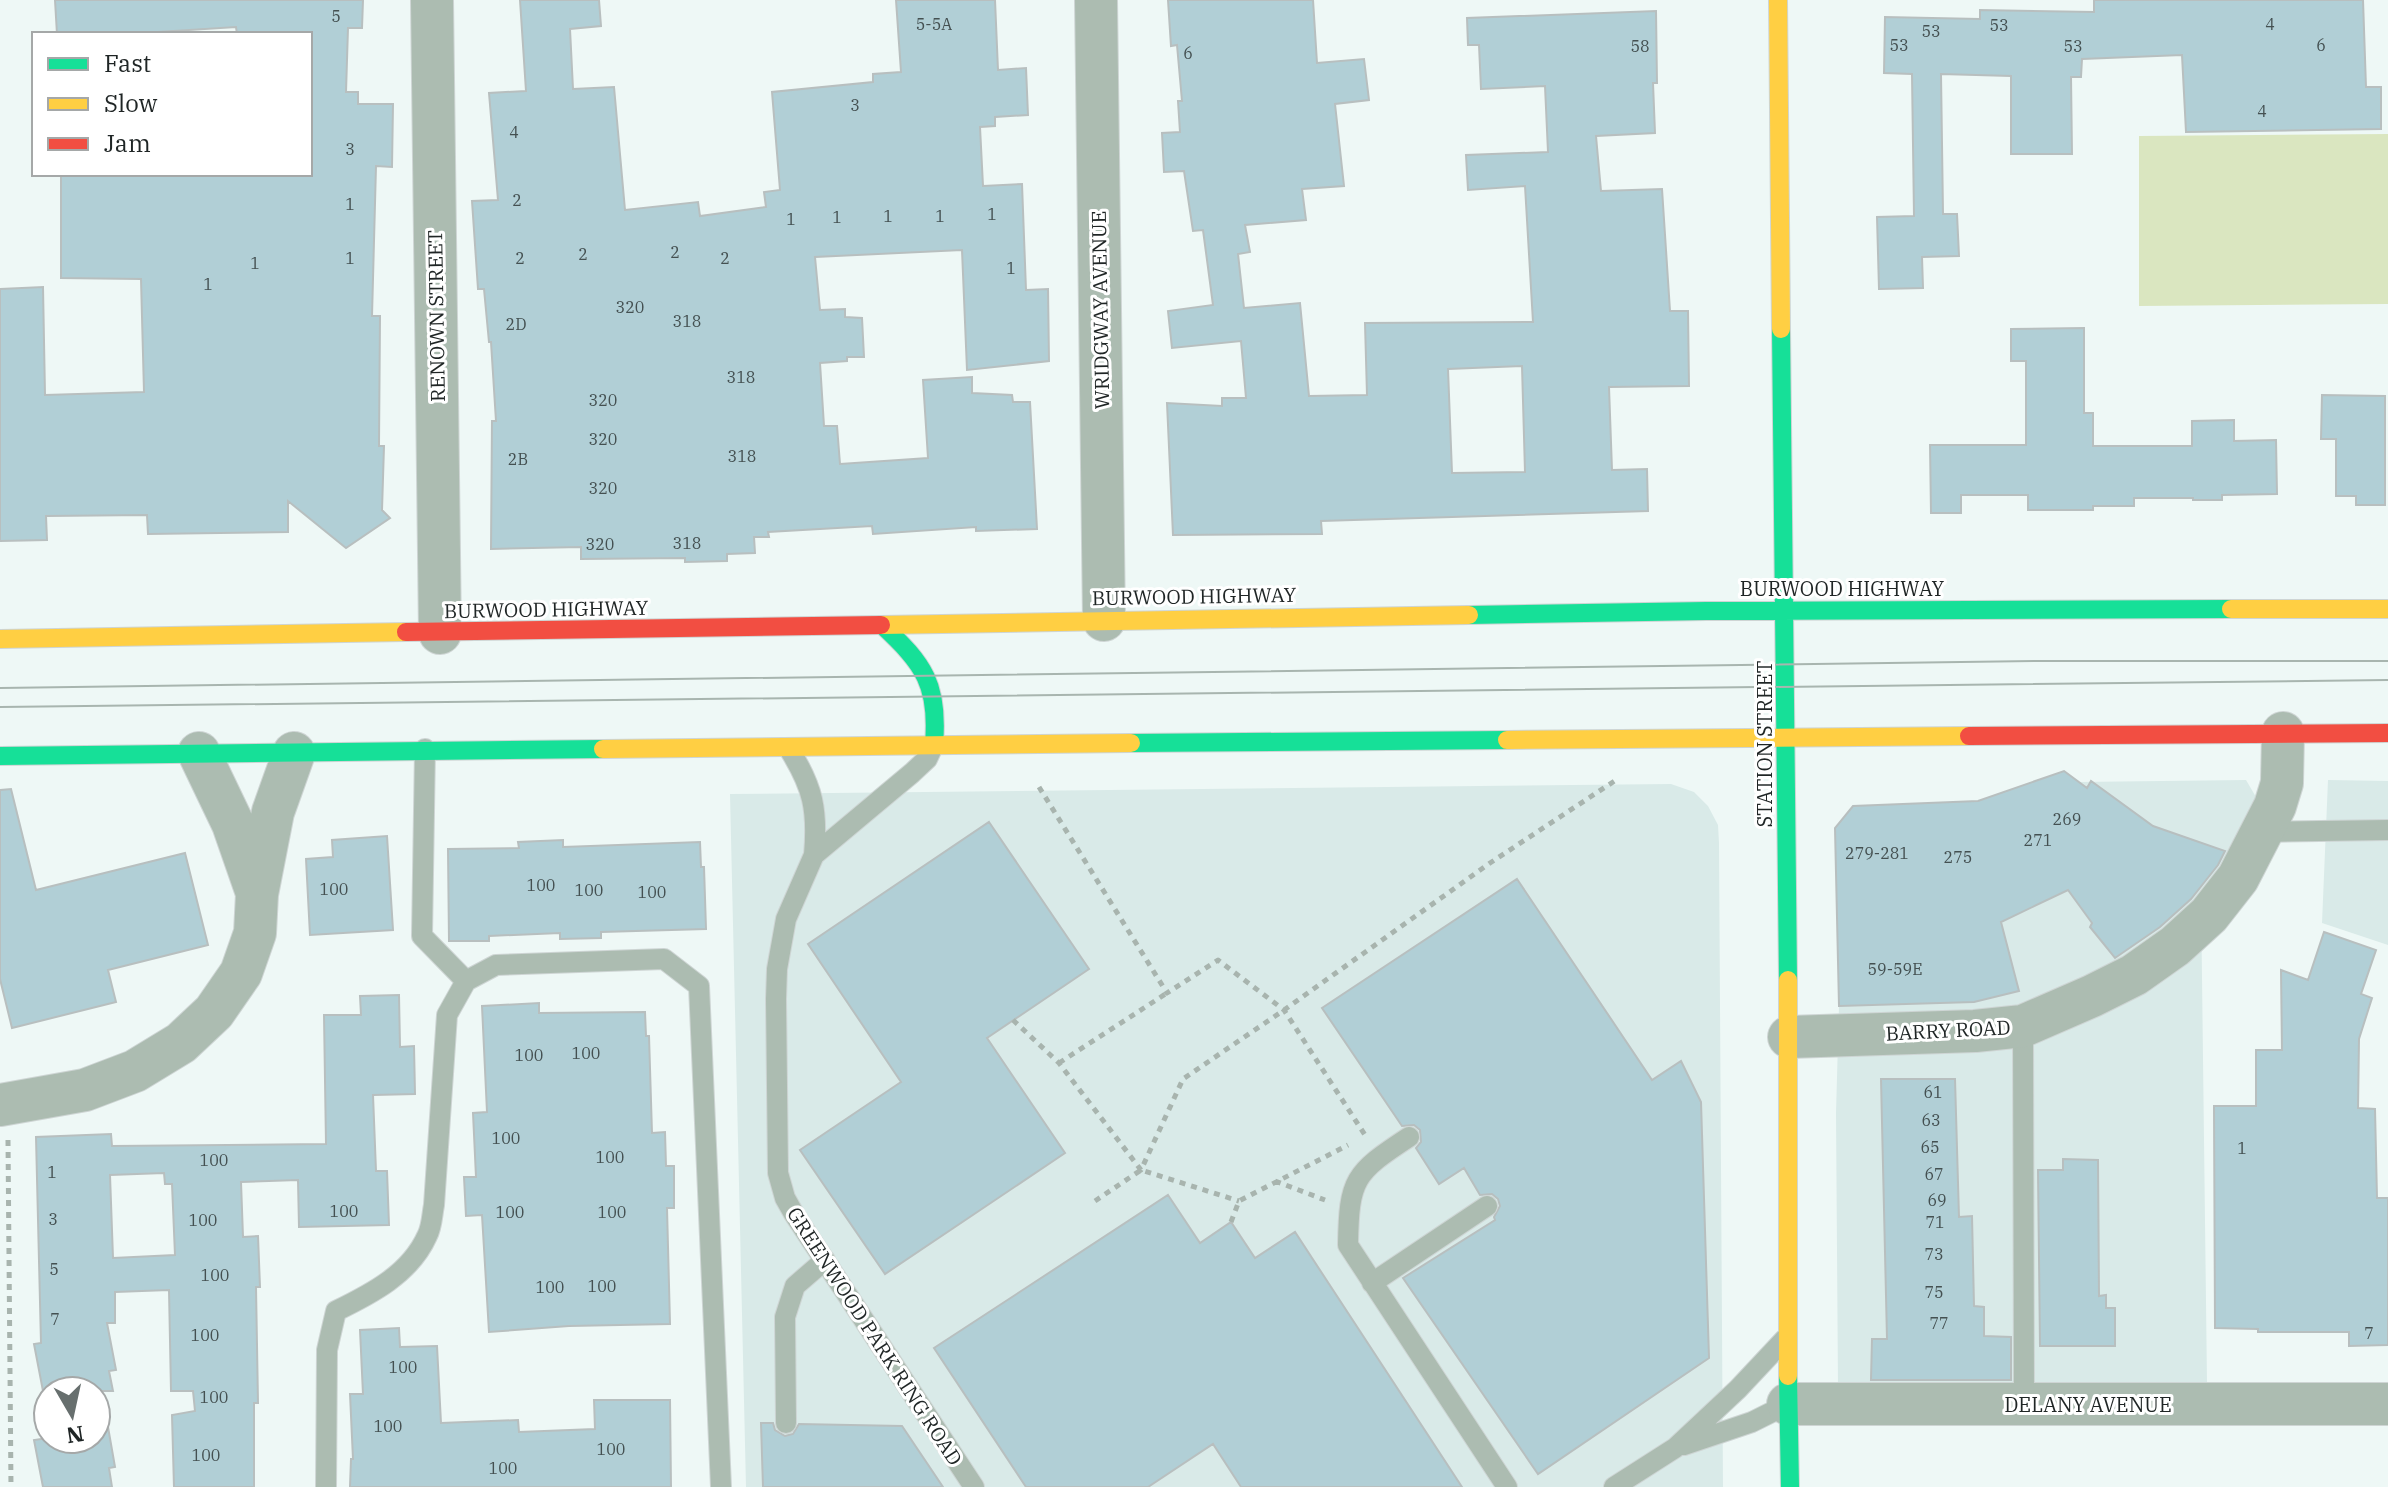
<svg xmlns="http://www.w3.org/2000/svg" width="2388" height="1487" font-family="'IBM Plex Serif',serif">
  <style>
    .built { fill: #d9eae8 }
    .green { fill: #dae6c0 }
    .building { fill: #b1cfd6; stroke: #b8bfbf; stroke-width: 2; fill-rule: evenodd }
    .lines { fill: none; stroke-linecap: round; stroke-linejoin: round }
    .lane-casing { stroke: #ced5d4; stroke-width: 22 }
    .street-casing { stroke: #ced5d4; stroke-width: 44 }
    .fast-casing { stroke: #ced5d4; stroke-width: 20 }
    .slow-casing { stroke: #ced5d4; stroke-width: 20 }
    .jam-casing { stroke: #ced5d4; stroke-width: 20 }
    .path { stroke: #a8b4ae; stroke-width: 5; stroke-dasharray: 6 6; stroke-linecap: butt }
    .lane { stroke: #acbcb1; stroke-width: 20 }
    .street { stroke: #acbcb1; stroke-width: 42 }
    .fast { stroke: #16e098; stroke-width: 18 }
    .slow { stroke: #ffcf43; stroke-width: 18 }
    .jam { stroke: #f24e42; stroke-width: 18 }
    .tram { stroke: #a8b5af; stroke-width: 2 }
    .labels { text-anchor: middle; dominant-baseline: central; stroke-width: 6; stroke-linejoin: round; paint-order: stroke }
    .number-label { font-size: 16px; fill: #445051 }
    .street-label { font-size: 20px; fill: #1f2525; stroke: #fff }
  </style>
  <rect width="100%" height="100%" fill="#eef8f6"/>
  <path class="built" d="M 2064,771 L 2078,782 L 2246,780 L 2256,797 L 2229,852 L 2201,895 L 2207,1383 L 1838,1388 L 1836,1113 L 1839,1006 L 1835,828 L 1854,806 L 1978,801 Z
    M 2328,780 L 2388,781 L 2388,945 L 2322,923 Z
    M 1671,784 L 1694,792 L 1708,806 L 1718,825 L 1719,843 L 1723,1487 L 746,1487 L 730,794 Z"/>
  <path class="green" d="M 2388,134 L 2388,304 L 2139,306 L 2139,136 Z"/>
  <path class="building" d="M 55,0 L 363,0 L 362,28 L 348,28 L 346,92 L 358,92 L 358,104 L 393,104 L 392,167 L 376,166 L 372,316 L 380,316 L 379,446 L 384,446 L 382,510 L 390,518 L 346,548 L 288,501 L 288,532 L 148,534 L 147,515 L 46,516 L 47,540 L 0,541 L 0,289 L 43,287 L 45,395 L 144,392 L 141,279 L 61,278 L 61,174 L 310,174 L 310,34 L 237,34 L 236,27 L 126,34 L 57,34 Z
    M 520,0 L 599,0 L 601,26 L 570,29 L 573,89 L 614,87 L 625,210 L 698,202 L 700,216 L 766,207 L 764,192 L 780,190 L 772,92 L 873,82 L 873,74 L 901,72 L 896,0 L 995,0 L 998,70 L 1026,68 L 1028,115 L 995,117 L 995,126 L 980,127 L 983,186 L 1022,184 L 1026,290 L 1048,289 L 1049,361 L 967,370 L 962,250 L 815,257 L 820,310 L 845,309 L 845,317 L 862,318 L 864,357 L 847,357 L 847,361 L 820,363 L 824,426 L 837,426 L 840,464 L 928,458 L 923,380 L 972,377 L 972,393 L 1012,395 L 1013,402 L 1030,402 L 1037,529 L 976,531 L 976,527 L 873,534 L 872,526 L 768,532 L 769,537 L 754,537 L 755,553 L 727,554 L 727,561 L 685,562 L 685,558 L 581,559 L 581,547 L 491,549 L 492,421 L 496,421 L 491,342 L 489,342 L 484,289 L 478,289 L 472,201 L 498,200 L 489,93 L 526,91 Z
    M 1168,0 L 1313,0 L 1317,63 L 1364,59 L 1369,100 L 1335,104 L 1344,186 L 1302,189 L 1306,220 L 1245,225 L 1250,252 L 1238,254 L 1244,308 L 1300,303 L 1309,396 L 1367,395 L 1365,323 L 1533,322 L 1525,186 L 1468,190 L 1466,155 L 1548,152 L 1545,86 L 1481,89 L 1479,45 L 1468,45 L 1467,18 L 1656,11 L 1657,83 L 1653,83 L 1655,133 L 1596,136 L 1601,191 L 1662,189 L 1670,311 L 1688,311 L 1689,386 L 1609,387 L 1612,470 L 1647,469 L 1648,511 L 1321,521 L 1322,534 L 1173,535 L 1167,403 L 1222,406 L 1222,398 L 1246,398 L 1241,341 L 1172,348 L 1168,311 L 1213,305 L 1203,230 L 1193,231 L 1184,171 L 1164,172 L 1162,133 L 1180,132 L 1178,101 L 1182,101 L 1177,45 L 1171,46 ZM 1522,366 L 1525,472 L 1452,473 L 1448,369 Z
    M 2094,0 L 2363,0 L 2366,87 L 2381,87 L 2381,129 L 2186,132 L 2182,55 L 2082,59 L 2081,77 L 2071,77 L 2072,154 L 2011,154 L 2011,76 L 1941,74 L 1943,214 L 1957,214 L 1959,256 L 1922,257 L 1923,288 L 1879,289 L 1877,217 L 1914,216 L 1912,74 L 1884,73 L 1885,17 L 1980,19 L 1980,10 L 2094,12 Z
    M 2084,328 L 2084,413 L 2093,413 L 2093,446 L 2192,446 L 2192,421 L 2234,420 L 2234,441 L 2276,440 L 2277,494 L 2222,495 L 2222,500 L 2193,500 L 2193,498 L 2134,498 L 2134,506 L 2093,506 L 2093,510 L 2028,510 L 2028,495 L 1961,495 L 1961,513 L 1931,513 L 1930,445 L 2026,445 L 2026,361 L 2011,361 L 2011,329 Z
    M 2322,395 L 2385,396 L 2385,505 L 2356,505 L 2356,496 L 2336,496 L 2336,439 L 2321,439 Z
    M 2064,771 L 2087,788 L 2091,781 L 2153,826 L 2225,851 L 2218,865 L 2191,899 L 2160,927 L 2115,958 L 2090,927 L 2092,923 L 2068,890 L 2001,922 L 2019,991 L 1974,1002 L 1839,1006 L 1835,828 L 1853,806 L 1978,801 Z
    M 11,789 L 36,890 L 185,853 L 208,945 L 108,970 L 116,1002 L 12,1028 L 0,979 L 0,790 Z
    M 989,822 L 1089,969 L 987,1038 L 1065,1153 L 885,1274 L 800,1150 L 901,1082 L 808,944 Z
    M 387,836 L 393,930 L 310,935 L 306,859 L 333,857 L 332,840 Z
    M 563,840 L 563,847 L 700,842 L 701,867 L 704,867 L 706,929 L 601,932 L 601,938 L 560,939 L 560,933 L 489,936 L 489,941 L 449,941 L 448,849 L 519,848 L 518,842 Z
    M 1517,879 L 1652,1080 L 1681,1061 L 1701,1102 L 1709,1358 L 1538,1474 L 1403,1278 L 1495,1220 L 1494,1217 L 1500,1206 L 1498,1199 L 1492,1194 L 1480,1195 L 1464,1168 L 1439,1184 L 1416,1148 L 1421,1142 L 1420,1130 L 1414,1125 L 1402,1126 L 1322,1008 Z
    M 2324,932 L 2376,950 L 2361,994 L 2372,998 L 2359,1039 L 2358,1108 L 2375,1109 L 2377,1198 L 2388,1198 L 2388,1345 L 2349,1346 L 2349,1332 L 2258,1332 L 2258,1329 L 2215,1328 L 2214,1106 L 2256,1106 L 2256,1050 L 2282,1050 L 2281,970 L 2308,980 Z
    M 399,995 L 400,1047 L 414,1046 L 415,1094 L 373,1095 L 376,1171 L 387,1171 L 389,1225 L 299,1227 L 298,1180 L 241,1182 L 243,1237 L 258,1236 L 260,1287 L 256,1287 L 258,1403 L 254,1403 L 254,1487 L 174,1487 L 172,1415 L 195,1411 L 193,1391 L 171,1391 L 169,1290 L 115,1292 L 115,1323 L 107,1323 L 116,1370 L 109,1371 L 113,1391 L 43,1391 L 34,1344 L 41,1343 L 36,1137 L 111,1134 L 112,1146 L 326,1144 L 324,1015 L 361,1015 L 360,996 ZM 164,1173 L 165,1184 L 172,1184 L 175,1255 L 113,1258 L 110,1175 Z
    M 539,1003 L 539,1013 L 645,1012 L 646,1036 L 649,1036 L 652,1133 L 665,1132 L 666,1166 L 674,1166 L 674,1208 L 667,1208 L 670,1324 L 569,1326 L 489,1332 L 482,1215 L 466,1216 L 464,1177 L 476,1177 L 473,1113 L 487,1112 L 482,1006 Z
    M 1881,1079 L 1955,1079 L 1959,1217 L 1972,1216 L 1974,1306 L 1984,1307 L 1984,1336 L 2011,1337 L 2011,1380 L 1871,1380 L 1872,1339 L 1887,1339 Z
    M 2063,1159 L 2098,1160 L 2099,1296 L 2106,1295 L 2106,1308 L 2115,1308 L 2115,1346 L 2040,1346 L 2038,1170 L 2063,1170 Z
    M 1168,1195 L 1200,1243 L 1231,1222 L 1255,1258 L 1295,1232 L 1462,1487 L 1241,1487 L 1213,1444 L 1148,1487 L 1026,1487 L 934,1348 Z
    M 399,1328 L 400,1347 L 437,1346 L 441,1423 L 518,1420 L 519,1432 L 595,1429 L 594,1400 L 670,1400 L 671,1487 L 350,1487 L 351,1459 L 353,1459 L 350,1394 L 363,1394 L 360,1330 Z
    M 761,1423 L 773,1423 L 775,1430 L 785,1436 L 793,1434 L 799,1424 L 902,1426 L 943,1487 L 763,1487 Z
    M 108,1427 L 115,1467 L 109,1468 L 112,1487 L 43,1487 L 34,1440 L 48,1438 L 96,1439 L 96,1429 Z"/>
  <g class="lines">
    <defs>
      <path id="lane" d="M 934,744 L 927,759 L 912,773 L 814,855 L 786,919 L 777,969 L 776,999 L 778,1173 L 785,1198 L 794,1214 L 974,1487
        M 425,749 L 422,936 L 466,981
        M 789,749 C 813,787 818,810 814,855
        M 2261,832 L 2388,830
        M 2023,1026 L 2024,1404
        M 1409,1137 C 1354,1173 1349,1179 1348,1245 L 1507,1487
        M 1372,1283 L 1487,1206
        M 786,1423 L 785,1317 L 795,1286 L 825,1260
        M 1684,1445 L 1752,1422 L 1788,1404
        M 326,1487 L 327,1350 L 336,1311 C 371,1294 410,1274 427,1236 C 432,1227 432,1215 434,1205 L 447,1015 L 466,981 L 496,965 L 664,959 L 699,986 L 721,1487
        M 1614,1487 L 1675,1448 L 1738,1389 L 1784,1340"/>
      <path id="street" d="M 432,0 L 440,633
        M 1096,0 L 1104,620
        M 199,753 L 233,824 L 257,893
        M 1789,1037 L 1975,1031 L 2023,1026 L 2092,996 L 2134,975 L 2175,946 L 2209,915 L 2238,878 L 2275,806 L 2282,783 L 2283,733
        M 0,1105 L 85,1090 L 135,1071 L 181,1043 L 214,1012 L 241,973 L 255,933 L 257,894 L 273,812 L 294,753
        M 1788,1404 L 2388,1404"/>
      <path id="fast" d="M 1781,329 L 1788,980
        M 1469,615 L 1706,611 L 2231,609
        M 882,625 C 924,664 939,685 934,744
        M 1131,743 L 1507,740
        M 0,756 L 603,749
        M 1788,1376 L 1790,1487"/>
      <path id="slow" d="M 1778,0 L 1781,329
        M 2231,609 L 2388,609
        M 881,625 L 1469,615
        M 0,639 L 406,632
        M 1507,740 L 1969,736
        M 603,749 L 1131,743
        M 1788,1376 L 1788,980"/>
      <path id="jam" d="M 406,632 L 881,625
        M 1969,736 L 2388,733"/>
    </defs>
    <use href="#lane" class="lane-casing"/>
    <use href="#street" class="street-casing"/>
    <use href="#fast" class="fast-casing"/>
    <use href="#slow" class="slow-casing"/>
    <use href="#jam" class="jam-casing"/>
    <path class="path" d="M 1039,787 L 1167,993 L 1218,960 L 1284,1010 L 1365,1135
      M 1013,1020 L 1059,1063 L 1141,1170 L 1183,1079 L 1284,1010 L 1490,863 L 1616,780
      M 1059,1063 L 1167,993
      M 8,1140 L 11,1487
      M 1275,1181 L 1325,1200
      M 1095,1201 L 1141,1170 L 1239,1201
      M 1231,1222 L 1239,1201 L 1348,1145"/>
    <use href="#lane" class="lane"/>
    <use href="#street" class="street"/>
    <use href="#fast" class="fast"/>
    <use href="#slow" class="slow"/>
    <use href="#jam" class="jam"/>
    <path class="tram" d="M 0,688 L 2037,661 L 2388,661
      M 0,707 L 2388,680"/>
  </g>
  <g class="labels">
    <g class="number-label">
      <text x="336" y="16">5</text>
      <text x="934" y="24">5-5A</text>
      <text x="2270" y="24">4</text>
      <text x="1999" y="25">53</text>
      <text x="1931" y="31">53</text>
      <text x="1899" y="45">53</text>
      <text x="2321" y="45">6</text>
      <text x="1640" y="46">58</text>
      <text x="2073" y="46">53</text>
      <text x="1188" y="53">6</text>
      <text x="855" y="105">3</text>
      <text x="2262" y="111">4</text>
      <text x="514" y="132">4</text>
      <text x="350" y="149">3</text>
      <text x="517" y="200">2</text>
      <text x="350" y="204">1</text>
      <text x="992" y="214">1</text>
      <text x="888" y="216">1</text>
      <text x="940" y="216">1</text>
      <text x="837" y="217">1</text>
      <text x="791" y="219">1</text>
      <text x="675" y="252">2</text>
      <text x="583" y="254">2</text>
      <text x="350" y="258">1</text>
      <text x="520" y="258">2</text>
      <text x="725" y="258">2</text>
      <text x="255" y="263">1</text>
      <text x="1011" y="268">1</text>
      <text x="208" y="284">1</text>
      <text x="630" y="307">320</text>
      <text x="687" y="321">318</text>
      <text x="516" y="324">2D</text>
      <text x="741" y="377">318</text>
      <text x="603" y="400">320</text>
      <text x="603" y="439">320</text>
      <text x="742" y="456">318</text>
      <text x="518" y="459">2B</text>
      <text x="603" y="488">320</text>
      <text x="687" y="543">318</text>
      <text x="600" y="544">320</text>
      <text x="2067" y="819">269</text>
      <text x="2038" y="840">271</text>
      <text x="1877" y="853">279-281</text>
      <text x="1958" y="857">275</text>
      <text x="541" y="885">100</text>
      <text x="334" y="889">100</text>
      <text x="589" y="890">100</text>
      <text x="652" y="892">100</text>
      <text x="1895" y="969">59-59E</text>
      <text x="586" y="1053">100</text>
      <text x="529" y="1055">100</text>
      <text x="1933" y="1092">61</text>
      <text x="1931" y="1120">63</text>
      <text x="506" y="1138">100</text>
      <text x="1930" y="1147">65</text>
      <text x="2242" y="1148">1</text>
      <text x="610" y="1157">100</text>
      <text x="214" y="1160">100</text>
      <text x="52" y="1172">1</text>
      <text x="1934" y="1174">67</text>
      <text x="1937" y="1200">69</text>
      <text x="344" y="1211">100</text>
      <text x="510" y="1212">100</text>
      <text x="612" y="1212">100</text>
      <text x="53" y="1219">3</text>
      <text x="203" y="1220">100</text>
      <text x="1935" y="1222">71</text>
      <text x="1934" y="1254">73</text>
      <text x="54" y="1269">5</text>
      <text x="215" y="1275">100</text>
      <text x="602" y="1286">100</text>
      <text x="550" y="1287">100</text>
      <text x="1934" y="1292">75</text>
      <text x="55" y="1319">7</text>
      <text x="1939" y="1323">77</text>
      <text x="2369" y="1333">7</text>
      <text x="205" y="1335">100</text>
      <text x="403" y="1367">100</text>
      <text x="214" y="1397">100</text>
      <text x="388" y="1426">100</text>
      <text x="611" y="1449">100</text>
      <text x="206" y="1455">100</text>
      <text x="503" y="1468">100</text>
    </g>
    <g class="street-label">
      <text transform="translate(1100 310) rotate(-91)">WRIDGWAY AVENUE</text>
      <text transform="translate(436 316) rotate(-91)">RENOWN STREET</text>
      <text x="1842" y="588">BURWOOD HIGHWAY</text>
      <text transform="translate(1194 596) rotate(-1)">BURWOOD HIGHWAY</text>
      <text transform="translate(546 609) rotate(-1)">BURWOOD HIGHWAY</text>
      <text transform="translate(1764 744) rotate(-90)">STATION STREET</text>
      <text transform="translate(1948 1030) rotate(-3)">BARRY ROAD</text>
      <text transform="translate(875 1336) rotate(57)">GREENWOOD PARK RING ROAD</text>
      <text x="2088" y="1404">DELANY AVENUE</text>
    </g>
  </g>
  <rect x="32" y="32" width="280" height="144" fill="#ffffff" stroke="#a5a8a8" stroke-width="2"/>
  <rect x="48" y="58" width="40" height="12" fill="#16e098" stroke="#a5a8a8" stroke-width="2"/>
  <text x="104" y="72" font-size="24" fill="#1f2525">Fast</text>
  <rect x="48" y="98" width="40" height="12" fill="#ffcf43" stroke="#a5a8a8" stroke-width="2"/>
  <text x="104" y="112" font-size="24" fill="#1f2525">Slow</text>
  <rect x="48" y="138" width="40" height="12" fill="#f24e42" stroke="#a5a8a8" stroke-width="2"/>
  <text x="104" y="152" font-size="24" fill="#1f2525">Jam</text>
  <g transform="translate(72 1415) rotate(171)"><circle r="38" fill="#ffffff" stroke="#a5a8a8" stroke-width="2"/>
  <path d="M0-6L14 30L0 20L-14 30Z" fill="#676f6e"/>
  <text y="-12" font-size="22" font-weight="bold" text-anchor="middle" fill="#1f2525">N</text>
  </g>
</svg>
